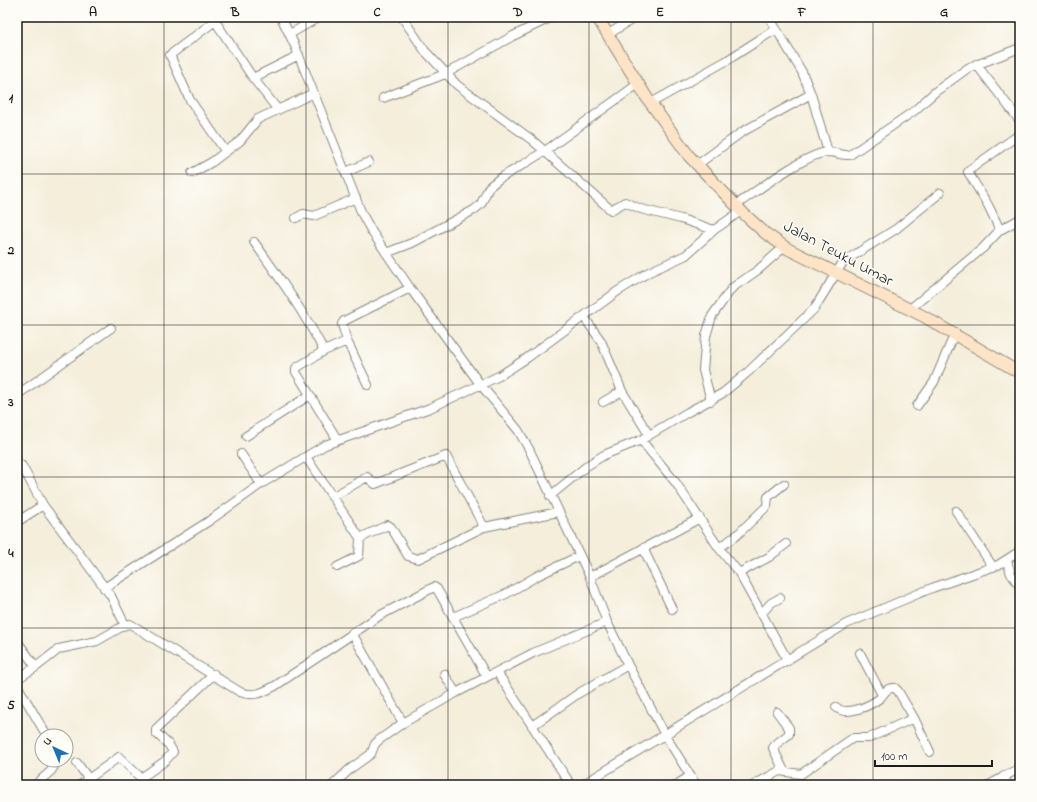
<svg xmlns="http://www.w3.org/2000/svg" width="1037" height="802" font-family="'Indie Flower',sans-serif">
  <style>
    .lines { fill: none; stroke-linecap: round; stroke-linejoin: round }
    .street-casing { stroke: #88857c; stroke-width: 10 }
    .secondary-casing { stroke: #88857c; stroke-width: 13 }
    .street { stroke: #fff; stroke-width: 8 }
    .secondary { stroke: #fee4c6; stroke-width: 11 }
    .grid { fill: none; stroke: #1c1c1c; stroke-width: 1; stroke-opacity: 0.55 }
    .labels { text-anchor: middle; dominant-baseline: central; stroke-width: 3.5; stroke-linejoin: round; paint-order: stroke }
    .street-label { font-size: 16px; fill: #1c1c1c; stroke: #fdfcf7 }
    .neatline { fill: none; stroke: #1c1c1c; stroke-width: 1.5 }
    .grid-label { font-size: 13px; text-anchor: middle; font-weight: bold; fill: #1c1c1c }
  </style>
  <rect width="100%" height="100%" fill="#fdfcf7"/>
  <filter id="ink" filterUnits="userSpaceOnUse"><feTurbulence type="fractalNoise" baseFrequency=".025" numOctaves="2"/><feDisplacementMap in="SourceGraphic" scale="8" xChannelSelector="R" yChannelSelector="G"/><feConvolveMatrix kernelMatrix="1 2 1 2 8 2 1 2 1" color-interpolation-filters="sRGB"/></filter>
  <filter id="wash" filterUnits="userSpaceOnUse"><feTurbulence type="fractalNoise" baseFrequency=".012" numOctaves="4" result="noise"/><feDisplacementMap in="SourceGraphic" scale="16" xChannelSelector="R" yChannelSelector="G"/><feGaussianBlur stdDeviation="0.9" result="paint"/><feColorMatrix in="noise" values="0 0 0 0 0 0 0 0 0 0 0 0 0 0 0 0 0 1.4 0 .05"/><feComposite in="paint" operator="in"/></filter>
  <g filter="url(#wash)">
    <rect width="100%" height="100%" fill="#f4eedb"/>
  </g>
  <g filter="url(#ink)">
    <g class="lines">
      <defs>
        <path id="street" d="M 281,17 L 295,46 L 362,214 L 372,232 L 410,288 L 480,384 L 518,430 L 529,449 L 590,577 L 607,622 L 628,665 L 665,735 L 696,785
          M 402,17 L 425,51 L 457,85 L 532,140 L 611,210 L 625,202 L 641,209 L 681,219 L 714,230
          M 769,17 L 802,72 L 811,94 L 828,152
          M 213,18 L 253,78 L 278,110
          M 215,21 L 170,55 L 190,100 L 226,152
          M 290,34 L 319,17
          M 607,35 L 636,17
          M 976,64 L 1020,121
          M 253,78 L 299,55
          M 383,98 L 445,74 L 513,36 L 552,17
          M 651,103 L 726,61 L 776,29
          M 697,165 L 742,132 L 811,94
          M 346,172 L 369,162
          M 192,173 L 212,162 L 240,141 L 258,119 L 314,93
          M 736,205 C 755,192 807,153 828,152 C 836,152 842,156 850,155 L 914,111 L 935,92 L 968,68 L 1020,48
          M 296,218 L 303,214 L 314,216 L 356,198
          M 1000,230 L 988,205 L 968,172 L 972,168 L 1020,134
          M 254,242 C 279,277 304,312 324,351
          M 386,253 L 412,243 L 474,210 L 481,204 L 489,187 L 499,179 L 545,151 L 638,84
          M 910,309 L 983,248 L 1000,230 L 1020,219
          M 584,317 L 601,341 L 622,391 L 649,435
          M 347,341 L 368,385
          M 17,395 L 111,328
          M 711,401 L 703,370 L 706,336 L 712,316 L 732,288 L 758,270 L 784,247
          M 603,402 L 622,391
          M 917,406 L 934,382 L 955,333
          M 246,436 L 310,395
          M 337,439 L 296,372 L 296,368 L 324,351 L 347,341 L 342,324 L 344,321 L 410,288
          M 641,440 L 676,483 L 719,548 L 739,573 L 788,661
          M 241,454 L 261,484
          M 306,457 L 360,538 L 388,525 L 391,527 L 408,556 L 418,559 L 484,527 L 558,512
          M 17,462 L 22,466 L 43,505 L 111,596 L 125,625 L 97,641 L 59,649 L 36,667 L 17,679
          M 550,496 L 588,465 L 604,455 L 641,440 L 688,412 L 723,393 L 748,372 L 814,309 L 843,262 L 896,229 L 940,193
          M 332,497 L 367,477 L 375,484 L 446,456 L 484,527
          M 956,511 L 993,567
          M 17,522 L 43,505
          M 643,548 L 672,609
          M 719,548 L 737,535 L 767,506 L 768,497 L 784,484
          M 1007,561 L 1011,574 L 1020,586
          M 337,567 L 359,556 L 360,538
          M 739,573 L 769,557 L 786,544
          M 590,577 L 700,518
          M 104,588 L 209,521 L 261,484 L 325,445 L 430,408 L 499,376 L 527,358 L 618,291 L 649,272 L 686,255 L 714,230 L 741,211
          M 762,613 L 771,603 L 780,598
          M 453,617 L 506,594 L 537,576 L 579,556
          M 125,625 L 130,624 L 137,628 L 240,692 C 254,697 262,693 275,686 L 379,616 L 434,587 L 437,589 L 487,677
          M 352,633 L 403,723
          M 17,641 L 36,667
          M 860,653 L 882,695
          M 497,672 L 571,785
          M 444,674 L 456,693 L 533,653 L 607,622
          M 17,685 L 47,736
          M 836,707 C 845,717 870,706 880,698 C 885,693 886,687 895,688 L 898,691 L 914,718 L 930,752
          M 777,712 L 789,728 L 789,734 L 775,745 L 773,748 L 784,771
          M 532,726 L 579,693 L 628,665
          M 77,763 L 88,778
          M 1004,776 L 1008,785
          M 35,785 L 51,771 L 58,760
          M 80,785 L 119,757 L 141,778
          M 144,785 L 141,778 L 165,761 L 173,752 L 169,745 L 156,733 L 156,729 L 214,674
          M 333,785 L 350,769 L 371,754 L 375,744 L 379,740 L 403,723 L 456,693
          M 582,785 L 846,624 L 932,588 L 998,565 L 1020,551
          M 676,785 L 690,776
          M 754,785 L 779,771 L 801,774 L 853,738 L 869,738 L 914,718
          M 989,785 L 1020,768"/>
        <path id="secondary" d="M 597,17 L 647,98 L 689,156 L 744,214 L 765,233 L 788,249 L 923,316 L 1020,373"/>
      </defs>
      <use href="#street" class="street-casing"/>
      <use href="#secondary" class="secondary-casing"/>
      <use href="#street" class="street"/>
      <use href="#secondary" class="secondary"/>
    </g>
  </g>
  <path class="grid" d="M 164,17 L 164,785M 306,17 L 306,785M 448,17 L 448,785M 589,17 L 589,785M 731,17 L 731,785M 873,17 L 873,785M 17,174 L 1020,174M 17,325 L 1020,325M 17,477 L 1020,477M 17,628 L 1020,628"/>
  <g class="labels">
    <g class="street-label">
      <text transform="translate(838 254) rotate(28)">Jalan Teuku Umar</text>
    </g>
  </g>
  <rect width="1037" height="802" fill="none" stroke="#fdfcf7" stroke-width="44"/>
  <g transform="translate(54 748) rotate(316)"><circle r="19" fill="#fdfcf7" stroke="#a3a29f"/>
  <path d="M0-3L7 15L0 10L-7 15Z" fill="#1f6fb2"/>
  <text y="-6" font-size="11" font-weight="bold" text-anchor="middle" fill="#1c1c1c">U</text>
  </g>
  <path d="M875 760v6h117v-6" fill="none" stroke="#1c1c1c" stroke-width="2"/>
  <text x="881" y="760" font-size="12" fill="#1c1c1c" stroke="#fdfcf7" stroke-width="3" paint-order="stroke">100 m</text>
  <rect x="22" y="22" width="993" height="758" class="neatline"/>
  <g class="grid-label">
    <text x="93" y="16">A</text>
    <text x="235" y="16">B</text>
    <text x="377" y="16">C</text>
    <text x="518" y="16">D</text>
    <text x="660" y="16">E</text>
    <text x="802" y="16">F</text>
    <text x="944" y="16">G</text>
    <text x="11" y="102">1</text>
    <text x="11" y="254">2</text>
    <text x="11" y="406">3</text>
    <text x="11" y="557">4</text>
    <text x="11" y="709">5</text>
  </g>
</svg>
